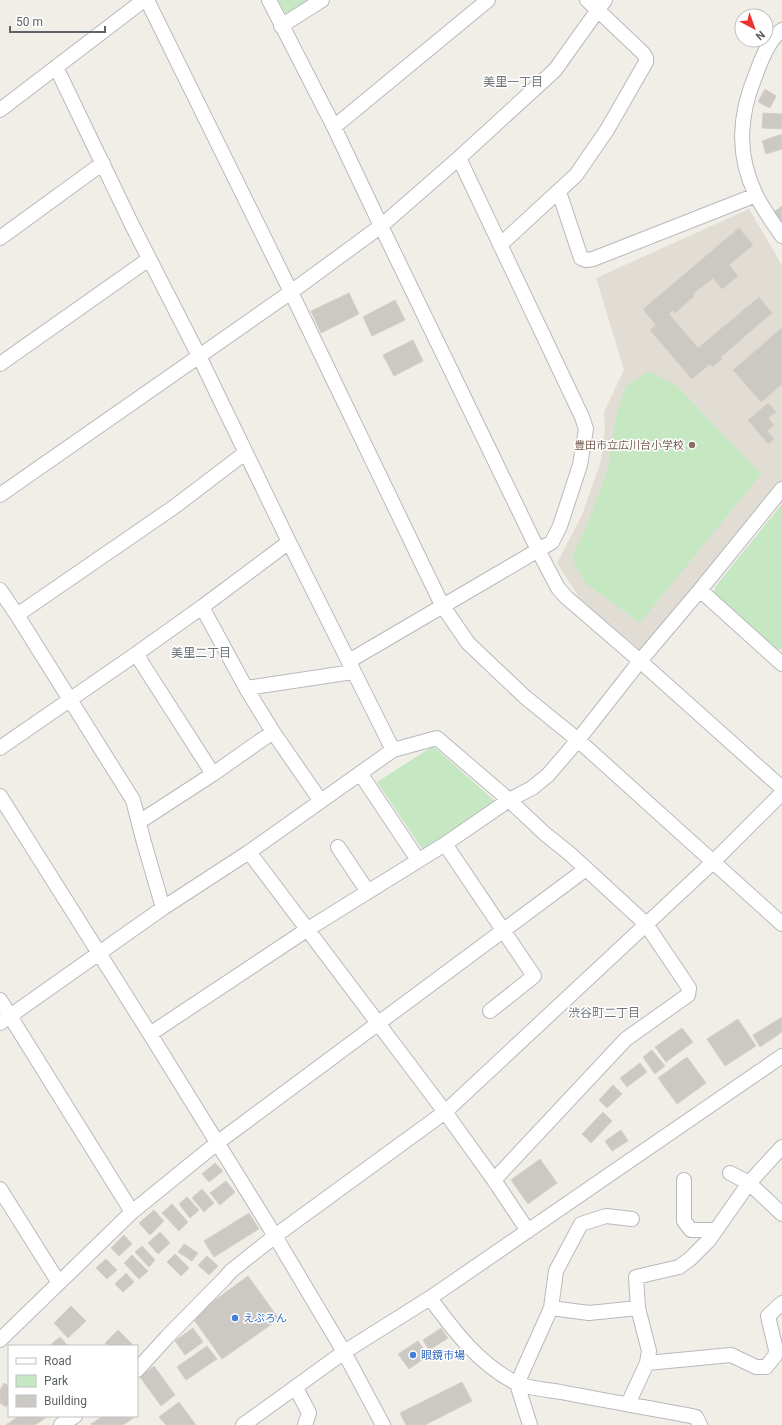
<svg xmlns="http://www.w3.org/2000/svg" width="782" height="1425" font-family="Roboto,'Noto Sans JP',sans-serif">
  <style>
    .education { fill: #e1ddd5 }
    .green { fill: #c5e8c3 }
    .building { fill: #ccc9c4; stroke: #d6cfc5 }
    .lines { fill: none; stroke-linecap: round; stroke-linejoin: round }
    .minor-casing { stroke: #b7b9bd; stroke-width: 16 }
    .minor { stroke: #fff; stroke-width: 14 }
    .education-dot { fill: #8d6e63; stroke: #fff; stroke-width: 1.5 }
    .shop-dot { fill: #3f7fe0; stroke: #fff; stroke-width: 1.5 }
    .labels { text-anchor: middle; dominant-baseline: central; stroke-width: 3; stroke-linejoin: round; paint-order: stroke }
    .education-label { font-size: 11px; fill: #785e54; stroke: #fff; text-anchor: end }
    .shop-label { font-size: 11px; fill: #366cbe; stroke: #fff; text-anchor: start }
    .neighbourhood-label { font-size: 12px; fill: #6f7579; stroke: #fff }
  </style>
  <rect width="100%" height="100%" fill="#f1eee7"/>
  <path class="education" d="M 749,209 L 782,265 L 782,481 L 641,651 L 580,599 L 557,563 L 582,515 L 601,461 L 605,429 L 604,412 L 624,370 L 596,278 Z"/>
  <path class="green" d="M 278,0 L 308,0 L 286,14 Z
    M 649,371 L 677,386 L 761,474 L 640,623 L 585,583 L 572,558 L 589,520 L 608,468 L 616,416 L 626,386 Z
    M 782,504 L 782,649 L 776,650 L 714,594 L 715,587 Z
    M 433,746 L 496,802 L 423,850 L 377,782 Z"/>
  <path class="building" d="M 765,89 L 776,96 L 770,108 L 758,102 Z
    M 763,113 L 782,114 L 782,129 L 762,128 Z
    M 782,134 L 782,149 L 766,154 L 762,141 Z
    M 782,206 L 782,223 L 774,212 Z
    M 739,228 L 753,245 L 729,265 L 738,276 L 722,289 L 713,278 L 693,294 L 694,296 L 675,313 L 673,310 L 669,314 L 698,348 L 759,297 L 772,313 L 721,357 L 722,359 L 713,367 L 710,364 L 692,379 L 650,330 L 656,325 L 643,309 Z
    M 349,293 L 359,314 L 321,333 L 311,311 Z
    M 395,300 L 405,320 L 372,336 L 363,317 Z
    M 782,328 L 782,384 L 761,402 L 733,370 Z
    M 413,340 L 423,361 L 394,376 L 383,355 Z
    M 768,403 L 776,412 L 768,418 L 774,425 L 767,431 L 774,439 L 768,444 L 748,420 Z
    M 782,1017 L 782,1032 L 760,1047 L 753,1035 Z
    M 738,1019 L 756,1046 L 725,1066 L 707,1039 Z
    M 682,1028 L 693,1042 L 666,1062 L 655,1047 Z
    M 652,1050 L 665,1066 L 655,1074 L 643,1057 Z
    M 687,1057 L 706,1083 L 677,1104 L 658,1078 Z
    M 640,1063 L 647,1072 L 627,1087 L 620,1078 Z
    M 613,1085 L 622,1094 L 607,1108 L 599,1100 Z
    M 603,1112 L 612,1121 L 591,1143 L 582,1134 Z
    M 621,1130 L 628,1141 L 612,1151 L 605,1141 Z
    M 540,1159 L 557,1183 L 528,1204 L 511,1180 Z
    M 215,1163 L 223,1171 L 209,1182 L 202,1174 Z
    M 226,1181 L 235,1192 L 220,1205 L 210,1193 Z
    M 202,1189 L 214,1203 L 204,1212 L 192,1198 Z
    M 187,1197 L 199,1210 L 190,1218 L 179,1204 Z
    M 172,1204 L 188,1222 L 179,1231 L 162,1213 Z
    M 154,1210 L 164,1221 L 150,1235 L 139,1223 Z
    M 249,1213 L 259,1229 L 214,1257 L 204,1241 Z
    M 160,1232 L 170,1243 L 158,1254 L 148,1243 Z
    M 124,1235 L 132,1244 L 119,1256 L 111,1248 Z
    M 184,1244 L 198,1253 L 192,1261 L 178,1252 Z
    M 142,1246 L 155,1260 L 149,1267 L 135,1252 Z
    M 175,1254 L 189,1268 L 181,1276 L 167,1262 Z
    M 132,1255 L 148,1271 L 139,1279 L 124,1263 Z
    M 207,1256 L 218,1266 L 209,1275 L 198,1265 Z
    M 106,1259 L 117,1270 L 107,1279 L 96,1268 Z
    M 126,1273 L 134,1282 L 123,1292 L 115,1284 Z
    M 248,1276 L 279,1319 L 222,1359 L 192,1317 Z
    M 71,1306 L 86,1321 L 68,1338 L 54,1323 Z
    M 193,1328 L 203,1342 L 185,1355 L 175,1341 Z
    M 441,1328 L 448,1338 L 429,1350 L 423,1340 Z
    M 118,1330 L 134,1346 L 108,1346 L 105,1343 Z
    M 60,1337 L 68,1346 L 49,1346 Z
    M 418,1341 L 428,1356 L 409,1369 L 398,1354 Z
    M 207,1346 L 217,1359 L 186,1380 L 177,1367 Z
    M 154,1366 L 175,1395 L 161,1406 L 140,1377 Z
    M 462,1382 L 472,1401 L 425,1425 L 406,1425 L 400,1413 Z
    M 4,1383 L 9,1386 L 9,1402 L 6,1407 L 0,1403 L 0,1390 Z
    M 179,1402 L 196,1425 L 166,1425 L 159,1417 Z
    M 19,1416 L 48,1416 L 35,1425 L 6,1425 Z
    M 103,1416 L 136,1416 L 123,1425 L 92,1425 L 91,1424 Z"/>
  <g class="lines">
    <defs>
      <path id="minor" d="M 147,0 L 291,292 L 442,605 L 468,643 L 525,697 L 578,740 L 782,924
        M 269,0 L 334,127 L 381,226 L 538,550 L 558,588 L 566,597 L 640,661 L 782,788
        M 281,26 L 322,0
        M 782,30 C 769,39 761,60 756,74 C 739,115 736,154 756,195 C 763,209 773,223 782,236
        M 56,67 L 132,225 L 199,356 L 289,542 L 393,750
        M 0,110 L 144,0
        M 334,127 L 488,0
        M 559,192 L 581,258 L 586,260 L 593,259 L 756,195
        M 0,238 L 103,163
        M 500,245 L 576,175 L 607,130 L 646,62 L 646,58 L 643,53 L 587,0
        M 0,364 L 149,259
        M 0,495 L 291,292 L 381,226 L 459,158 L 555,70 L 605,0
        M 0,590 L 17,615 L 133,800 L 143,839 L 163,908
        M 700,590 L 782,664
        M 202,607 L 246,688 L 273,732 L 320,800
        M 17,615 L 174,507 L 245,453
        M 136,654 L 213,774
        M 349,661 L 552,542 L 560,526 L 580,465 L 586,429 L 582,417 L 459,158
        M 246,688 L 353,672
        M 0,748 L 136,654 L 202,607 L 289,542
        M 360,773 L 418,860
        M 0,796 L 150,1034 L 275,1236 L 344,1352 L 383,1425
        M 139,822 L 213,774 L 273,732
        M 445,844 L 534,976 L 490,1011
        M 338,847 L 368,892
        M 249,852 L 445,1112 L 494,1180 L 528,1231
        M 0,1000 L 132,1212
        M 0,1023 L 163,908 L 249,852 L 393,750 L 437,738 L 509,800 L 544,833 L 570,854 L 646,924 L 689,988 L 688,995 L 626,1039 L 494,1180
        M 150,1034 L 308,929 L 445,844 L 509,800 L 532,788 L 548,775 L 578,740 L 640,661 L 700,590 L 782,489
        M 782,1147 L 749,1183 L 709,1240 L 690,1259 L 679,1267 L 636,1277 L 638,1308 L 649,1351 L 647,1363 L 731,1355 L 756,1367 L 766,1367 L 775,1356 L 776,1350 L 768,1316 L 782,1303
        M 730,1173 L 749,1183 L 782,1214
        M 684,1180 L 684,1221 L 691,1230 L 715,1230
        M 0,1189 L 59,1283
        M 430,1298 C 454,1331 479,1364 516,1383 C 526,1388 549,1390 561,1392 C 606,1401 651,1408 696,1417 L 700,1425
        M 551,1308 L 556,1271 L 581,1224 L 606,1216 L 632,1219
        M 0,1340 L 132,1212 L 217,1143 L 586,869
        M 137,1370 L 167,1337 L 224,1279 L 231,1271 L 275,1236 L 445,1112 L 713,862 L 782,793
        M 296,1388 L 309,1413 L 305,1425
        M 628,1404 L 647,1363
        M 61,1425 L 75,1416
        M 243,1425 L 344,1352 L 430,1298 L 782,1056
        M 530,1425 L 517,1384 L 551,1308 L 589,1313 L 638,1308"/>
    </defs>
    <use href="#minor" class="minor-casing"/>
    <use href="#minor" class="minor"/>
  </g>
  <circle class="education-dot" cx="692" cy="445" r="4"/>
  <g class="shop-dot">
    <circle cx="235" cy="1318" r="4"/>
    <circle cx="413" cy="1355" r="4"/>
  </g>
  <g class="labels">
    <g class="education-label">
      <text x="684" y="445">豊田市立広川台小学校</text>
    </g>
    <g class="shop-label">
      <text x="243" y="1318">えぷろん</text>
      <text x="421" y="1355">眼鏡市場</text>
    </g>
    <g class="neighbourhood-label">
      <text x="513" y="82">美里一丁目</text>
      <text x="201" y="653">美里二丁目</text>
      <text x="604" y="1013">渋谷町二丁目</text>
    </g>
  </g>
  <rect x="8" y="1345" width="130" height="72" fill="#ffffff" stroke="#bfc1c2"/>
  <rect x="16" y="1358" width="20" height="6" fill="#ffffff" stroke="#bfc1c2"/>
  <text x="44" y="1365" font-size="12" fill="#5e6367">Road</text>
  <rect x="16" y="1375" width="20" height="12" fill="#c5e8c3" stroke="#bfc1c2"/>
  <text x="44" y="1385" font-size="12" fill="#5e6367">Park</text>
  <rect x="16" y="1395" width="20" height="12" fill="#ccc9c4" stroke="#bfc1c2"/>
  <text x="44" y="1405" font-size="12" fill="#5e6367">Building</text>
  <g transform="translate(754 28) rotate(139)"><circle r="19" fill="#ffffff" stroke="#bfc1c2"/>
  <path d="M0-3L7 15L0 10L-7 15Z" fill="#ed3330"/>
  <text y="-6" font-size="11" font-weight="bold" text-anchor="middle" fill="#5e6367">N</text>
  </g>
  <path d="M10 26v6h95v-6" fill="none" stroke="#5e6367" stroke-width="2"/>
  <text x="16" y="26" font-size="12" fill="#5e6367" stroke="#ffffff" stroke-width="3" paint-order="stroke">50 m</text>
</svg>
